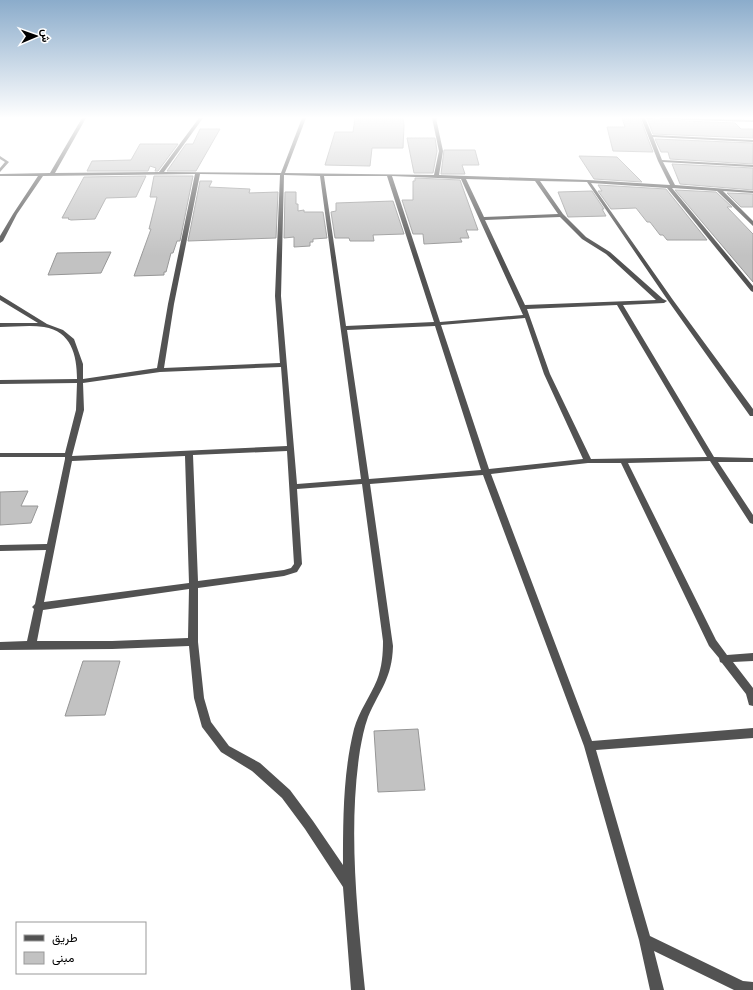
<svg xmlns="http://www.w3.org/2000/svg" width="753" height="990" font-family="'Fira Sans Condensed',Vazirmatn,sans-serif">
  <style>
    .building { fill: #c2c2c2; stroke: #969696 }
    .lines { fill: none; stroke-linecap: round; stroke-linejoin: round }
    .minor { fill: #525252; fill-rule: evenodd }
  </style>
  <rect width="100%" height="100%" fill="#fff"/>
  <path class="building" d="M 355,118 L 403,118 L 404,125 L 403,148 L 372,148 L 370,166 L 325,165 L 335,132 L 353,132 Z
    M 622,118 L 640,118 L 653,152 L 613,151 L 607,127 L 625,127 Z
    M 647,118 L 661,120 L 735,123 L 741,129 L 753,129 L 753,138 L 653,134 Z
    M 200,129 L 220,129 L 196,171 L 167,171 L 186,144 L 193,144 Z
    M 407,138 L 435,138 L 437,151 L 433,173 L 414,173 Z
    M 655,139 L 753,143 L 753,164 L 670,159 L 668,152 L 661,152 Z
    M 140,144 L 178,144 L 158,171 L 155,171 L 156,168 L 150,166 L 148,171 L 87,171 L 92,161 L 131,160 Z
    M 444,150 L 475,150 L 479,165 L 462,165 L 465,174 L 441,174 Z
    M 579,156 L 617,157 L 642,182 L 594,179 Z
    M 672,164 L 753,168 L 753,190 L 680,184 Z
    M 146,176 L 136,197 L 106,198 L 95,219 L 71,220 L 68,219 L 69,218 L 62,218 L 84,177 Z
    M 154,176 L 193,176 L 180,241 L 177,241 L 173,253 L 171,253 L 166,272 L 164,272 L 164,275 L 134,276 L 151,229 L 149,229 L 157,197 L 150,197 Z
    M 415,178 L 460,180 L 478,230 L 466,230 L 469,238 L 460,238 L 462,242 L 424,244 L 423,234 L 413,234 L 402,200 L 413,200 L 413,181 L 415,181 Z
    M 200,181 L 212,181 L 209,187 L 250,189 L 249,193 L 278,192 L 276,238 L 188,241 Z
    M 598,185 L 666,189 L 707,240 L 667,240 L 663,235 L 660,235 L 650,222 L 647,222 L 636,208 L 611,209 L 598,191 L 602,191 Z
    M 675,190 L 716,192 L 732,207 L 727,207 L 753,234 L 753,282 Z
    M 592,191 L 604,209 L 602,209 L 606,216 L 568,217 L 558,192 Z
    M 285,192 L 296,192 L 296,204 L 298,204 L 298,211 L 304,210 L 304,212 L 323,212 L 327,238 L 313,239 L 313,242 L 310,242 L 310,246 L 294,247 L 294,237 L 284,238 Z
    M 727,193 L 753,194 L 753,207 L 741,207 Z
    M 393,201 L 404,234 L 373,235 L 374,241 L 350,241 L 349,238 L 335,238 L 331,212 L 336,211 L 336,203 Z
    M 111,252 L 101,273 L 48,275 L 57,253 Z
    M 28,491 L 21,506 L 38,506 L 31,523 L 0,525 L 0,492 Z
    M 83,661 L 120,661 L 105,715 L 65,716 Z
    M 418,729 L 425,790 L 378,792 L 374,731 Z"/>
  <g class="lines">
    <path class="minor" d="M 82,118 L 86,118 L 55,173 L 159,172 L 199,118 L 203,118 L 164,172 L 281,173 L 302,118 L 306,118 L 285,173 L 434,175 L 439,151 L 432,118 L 436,118 L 443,151 L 439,175 L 588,180 L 670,185 L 658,161 L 641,118 L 645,118 L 652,135 L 753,140 L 753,142 L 653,137 L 662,160 L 753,165 L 753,167 L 663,162 L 675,185 L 753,191 L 753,193 L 723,191 L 753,221 L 753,226 L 717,191 L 672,188 L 753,286 L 753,292 L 751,291 L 667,188 L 591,183 L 673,300 L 753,409 L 753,416 L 750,416 L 669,302 L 587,182 L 540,181 L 563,214 L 586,237 L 610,252 L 663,299 L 667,301 L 664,303 L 623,305 L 714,457 L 753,458 L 753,462 L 718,462 L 753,515 L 753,524 L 750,523 L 710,461 L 628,463 L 716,640 L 727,655 L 753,653 L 753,661 L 733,662 L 753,688 L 753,706 L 749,705 L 746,694 L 722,663 L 720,662 L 719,658 L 709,646 L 621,463 L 588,463 L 491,474 L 592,741 L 753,728 L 753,738 L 596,750 L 650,936 L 743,981 L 753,982 L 753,990 L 734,990 L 654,951 L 664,990 L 650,990 L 639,940 L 584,746 L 483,475 L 370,484 L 393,646 C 392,679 380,689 368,717 C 364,728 362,739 360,750 C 348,829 357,910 365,990 L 351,990 L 343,887 L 305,829 L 282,798 L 252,771 L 221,752 L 202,727 L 194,698 L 189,646 L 112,649 L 0,650 L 0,642 L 27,641 L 34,609 L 32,607 L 35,604 L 46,550 L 0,551 L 0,545 L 47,544 L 65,459 L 65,457 L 0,457 L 0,453 L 65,453 L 76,410 L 77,383 L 0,384 L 0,380 L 77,379 C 77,355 71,331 44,327 C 30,325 14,327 0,327 L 0,323 L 38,323 L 0,300 L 0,295 L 47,324 L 63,330 L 74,339 L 83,364 L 83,379 L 157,368 L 168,304 L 195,174 L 43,176 L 17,214 L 3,241 L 0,243 L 0,236 L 13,214 L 38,176 L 0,176 L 0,174 L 50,173 ZM 200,174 L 280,175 L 275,296 L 280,363 L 164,368 L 174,304 ZM 284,175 L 320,176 L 361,479 L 297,484 L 281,296 ZM 324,176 L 387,176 L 434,322 L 346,326 ZM 392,176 L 461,179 L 523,315 L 440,322 ZM 466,179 L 535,181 L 558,214 L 484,217 ZM 560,217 L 582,239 L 606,254 L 656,300 L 525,305 L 485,220 ZM 617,305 L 707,457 L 591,459 L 550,374 L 527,309 ZM 525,318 L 544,374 L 583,459 L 489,469 L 441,325 ZM 435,326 L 481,470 L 369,479 L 347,330 ZM 281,367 L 287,446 L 72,456 L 84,410 L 83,383 L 160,372 ZM 287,451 L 294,564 L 291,568 L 284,570 L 198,581 L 193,455 ZM 185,456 L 189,583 L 44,602 L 72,461 ZM 362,484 L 383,641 C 383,654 382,667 377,680 C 370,697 359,711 354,729 C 343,773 343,820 343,865 L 313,821 L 290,790 L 260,763 L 229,746 L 211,722 L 204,698 L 198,642 L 198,588 L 284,576 L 297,572 L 302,564 L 297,489 ZM 189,589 L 188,638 L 112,641 L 37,641 L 43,610 Z
      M 659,118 L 753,120 L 753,122 L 661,119 Z
      M 0,156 L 9,162 L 0,172 L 0,168 L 5,162 L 0,159 Z"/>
  </g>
  <linearGradient id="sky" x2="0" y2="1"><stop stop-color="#8baccb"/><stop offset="0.46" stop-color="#fff"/><stop offset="1" stop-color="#fff" stop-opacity="0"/></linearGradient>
  <rect width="753" height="256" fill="url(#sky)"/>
  <rect x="16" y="922" width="130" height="52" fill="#ffffff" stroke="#999999"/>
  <rect x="24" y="935" width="20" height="6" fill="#525252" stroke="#999999"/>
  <text x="52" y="942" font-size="12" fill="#000000">طريق</text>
  <rect x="24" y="952" width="20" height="12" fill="#c2c2c2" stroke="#999999"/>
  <text x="52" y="962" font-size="12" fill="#000000">مبنى</text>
  <g transform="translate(36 36) rotate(88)" stroke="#ffffff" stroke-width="3" paint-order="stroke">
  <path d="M0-3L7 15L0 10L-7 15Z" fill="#000000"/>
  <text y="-6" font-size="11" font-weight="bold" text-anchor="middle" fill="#000000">ش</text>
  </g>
</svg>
